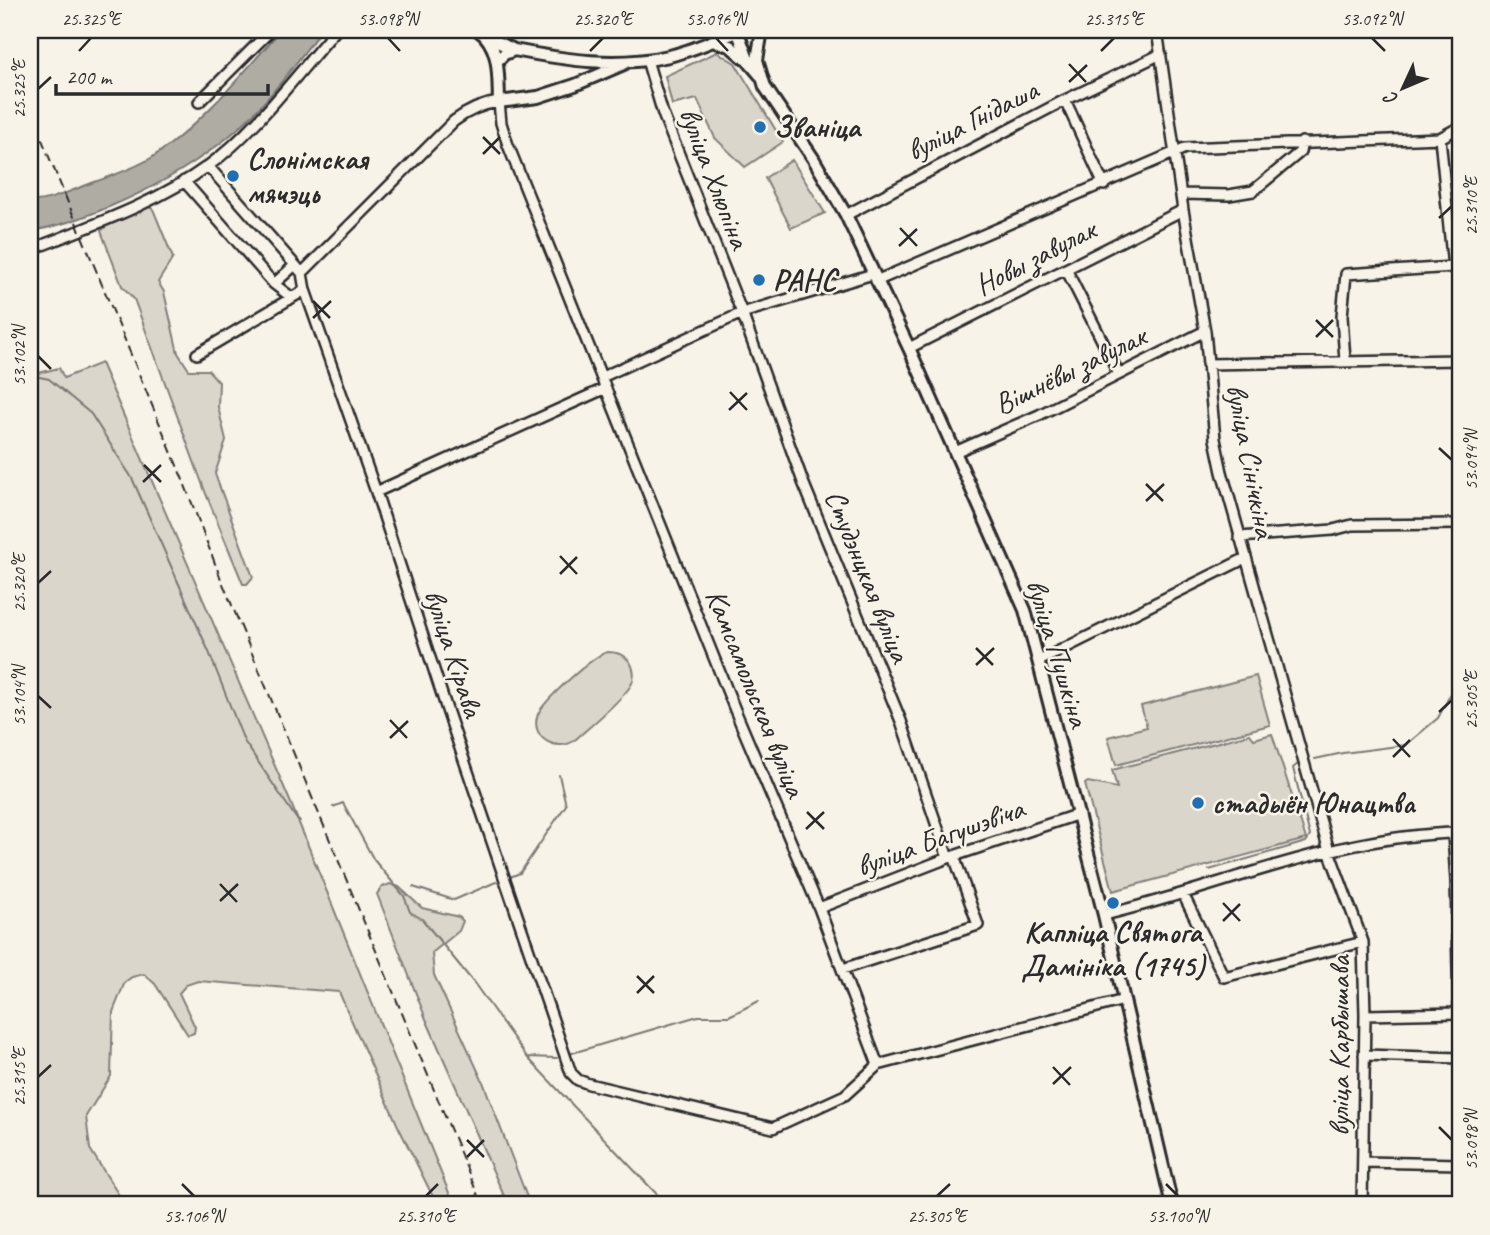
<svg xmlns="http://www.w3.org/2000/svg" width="1490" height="1235" font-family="Caveat,sans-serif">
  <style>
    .green { fill: #dad6cc; stroke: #82807c; stroke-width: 2 }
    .water { fill: #afaca4; stroke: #7a7874; stroke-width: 2 }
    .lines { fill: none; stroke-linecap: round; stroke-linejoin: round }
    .stream { stroke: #7a7874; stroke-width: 2 }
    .minor-casing { stroke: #2b2b2b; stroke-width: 14 }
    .major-casing { stroke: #2b2b2b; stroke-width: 16 }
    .minor { stroke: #f7f3e8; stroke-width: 9 }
    .major { stroke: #f7f3e8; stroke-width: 10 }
    .rail { stroke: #2b2b2b; stroke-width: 2; stroke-dasharray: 10 5; stroke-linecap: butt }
    .ticks { fill: none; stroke: #2b2b2b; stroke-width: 2.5 }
    .poi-dot { fill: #1f6fb2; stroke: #f7f3e8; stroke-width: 2.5 }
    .labels { text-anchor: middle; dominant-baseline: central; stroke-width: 5; stroke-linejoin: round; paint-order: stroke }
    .street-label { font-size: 30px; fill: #2b2b2b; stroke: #f7f3e8 }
    .poi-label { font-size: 30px; font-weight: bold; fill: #2b2b2b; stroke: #f7f3e8; text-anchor: start }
    .neatline { fill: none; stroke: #2b2b2b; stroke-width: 2.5 }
    .ticks-label { font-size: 18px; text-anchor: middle; fill: #2b2b2b }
  </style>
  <rect width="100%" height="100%" fill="#f7f3e8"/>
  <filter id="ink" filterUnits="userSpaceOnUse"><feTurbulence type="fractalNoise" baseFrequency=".0143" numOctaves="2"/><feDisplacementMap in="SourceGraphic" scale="14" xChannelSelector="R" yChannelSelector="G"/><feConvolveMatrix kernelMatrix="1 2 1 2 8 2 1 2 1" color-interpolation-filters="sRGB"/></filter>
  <g filter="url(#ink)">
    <path class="green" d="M 717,52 L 735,63 L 783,142 L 745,167 L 715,138 L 697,99 L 672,105 L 665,76 Z
      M 792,160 L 825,213 L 791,228 L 765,178 Z
      M 147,206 L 153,209 L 173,258 L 158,282 L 164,292 L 178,353 L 189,370 L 208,370 L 219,382 L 218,407 L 226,440 L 215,474 L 253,577 L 247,584 L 243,584 L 206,494 L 134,299 L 122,286 L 101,231 L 107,225 Z
      M 101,363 L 290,801 L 454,1205 L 437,1205 L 398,1126 L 339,992 L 198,981 L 186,985 L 179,993 L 195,1027 L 194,1033 L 188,1035 L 155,984 L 144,974 L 132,977 L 125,982 L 113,1012 L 111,1076 L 86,1116 L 90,1149 L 125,1205 L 30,1205 L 30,375 L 59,368 L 64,378 Z
      M 607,652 C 616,652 625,654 630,662 C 634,669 635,676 632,683 C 628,695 586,730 575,740 C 558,753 531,739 537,717 C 540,703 593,656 607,652 Z
      M 1256,676 L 1270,725 L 1116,765 L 1108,737 L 1147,727 L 1141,706 Z
      M 1250,734 L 1254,739 L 1272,734 L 1306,839 L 1113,891 L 1085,784 L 1088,782 L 1117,788 L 1112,770 Z
      M 390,884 L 399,887 L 422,908 L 459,917 L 463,921 L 459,931 L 432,953 L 434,975 L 483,1082 L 530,1205 L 508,1205 L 426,1019 L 377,894 L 382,887 Z"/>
    <path class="water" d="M 281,30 L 321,30 C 291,70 259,115 218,145 C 185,170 149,190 111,206 C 85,217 58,227 30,231 L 30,201 C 47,202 65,193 81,187 C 104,178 130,171 151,158 C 199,127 243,73 281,30 Z"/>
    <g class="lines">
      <path class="stream" d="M 30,375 L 49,379 L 91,414 L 132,478 L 209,652 L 244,741 L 298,821 L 300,821
        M 1315,759 L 1343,753 L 1406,745 L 1438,718 L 1460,676
        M 333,807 L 343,803 L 374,860 L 404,896 L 410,912 L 422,919 L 474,983 L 527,1057 L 667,1205
        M 1209,870 L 1306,842 L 1310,836 L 1293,768 L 1299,763
        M 510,877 L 520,873 L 566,805 L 559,775
        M 413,887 L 454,900 L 496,882
        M 569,1054 L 698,1016 L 729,1016 L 759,1001
        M 527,1057 L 557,1058"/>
      <defs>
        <path id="minor" d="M 1157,30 L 1183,210 L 1205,331 L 1215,439 L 1222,472 L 1329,851 L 1363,942 L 1365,1015 L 1362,1205
          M 647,60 L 663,114 L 742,313 L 803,482 L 901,721 L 948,858
          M 1065,100 L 1104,185
          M 199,102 L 271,30
          M 208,166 L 302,273
          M 184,181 L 274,284
          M 1181,194 L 1229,195 L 1253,191 L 1300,152 L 1302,142
          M 846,215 L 1065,100 L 1161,54
          M 30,250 C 90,226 156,204 208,166 C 254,133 298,73 336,30
          M 1066,269 L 1119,374
          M 876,281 L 1185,148 L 1440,138 L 1460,127
          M 305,290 L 376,492 L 448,713 L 571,1073 L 578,1080 L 589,1084 L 773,1128 L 845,1095 L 878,1065
          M 291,297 L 274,284 L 295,265
          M 909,348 L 1183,210
          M 197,354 L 305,290 L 302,273 L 454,121 C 469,110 482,104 499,102 L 501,123 L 508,145 L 735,710 L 819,908 L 878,1065 L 1124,1000
          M 1345,361 L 1342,316 L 1346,274 L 1453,267 L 1440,138
          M 1207,364 L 1460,360
          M 602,377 L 742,313 L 873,274
          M 955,452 L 1039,415 L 1205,331
          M 376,492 L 606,388
          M 1239,537 L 1333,530 L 1352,525 L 1460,524
          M 1039,661 L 1246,558
          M 1453,834 L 1456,881 L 1459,1013
          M 1183,894 L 1224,977 L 1363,942
          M 819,908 L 948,858 L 1079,814
          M 1104,915 C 1222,887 1338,834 1460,833
          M 843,969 L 978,925 L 954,856
          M 1365,1015 L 1460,1013
          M 1364,1055 L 1460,1058
          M 1363,1162 L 1460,1164"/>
        <path id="major" d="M 478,30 C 501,46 498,77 499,102 L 538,97 L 575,85 L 624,64
          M 737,30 L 749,62 L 760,75
          M 762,30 L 757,60 L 765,87 L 813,158 L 846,215 L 909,348 L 1025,610 L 1104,915 L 1172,1205
          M 486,36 L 514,50
          M 712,41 L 730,46 L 745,59
          M 497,61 L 504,54 L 514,50 C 566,60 616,68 669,56 C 695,50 719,37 745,30"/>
      </defs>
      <use href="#minor" class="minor-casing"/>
      <use href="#major" class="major-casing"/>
      <use href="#minor" class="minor"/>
      <use href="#major" class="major"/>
      <path class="rail" d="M 30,111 L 183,480 L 221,579 L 482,1205"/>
    </g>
  </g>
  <path class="ticks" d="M 388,38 L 400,51M 716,38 L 728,51M 1372,38 L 1385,51M 79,51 L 91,38M 590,51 L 603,38M 1101,51 L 1114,38M 1069,64 L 1086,82M 1069,82 L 1087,65M 38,89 L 51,77M 483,137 L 500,154M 483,154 L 500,137M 1439,218 L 1452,206M 900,228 L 917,246M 899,246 L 917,229M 313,301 L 330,318M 313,318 L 331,301M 1316,320 L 1333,337M 1316,337 L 1333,320M 38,356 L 51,369M 730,392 L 747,410M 729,410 L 747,393M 1439,448 L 1452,460M 144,465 L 161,482M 143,482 L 161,465M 1146,484 L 1163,501M 1146,501 L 1164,484M 560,556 L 577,574M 560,574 L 577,557M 38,583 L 51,571M 976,648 L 993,665M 976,665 L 994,648M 38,696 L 51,708M 1439,712 L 1452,700M 390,720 L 407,738M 390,738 L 408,721M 1393,739 L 1410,757M 1393,757 L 1410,740M 807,812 L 824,829M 806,829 L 824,812M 220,884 L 237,902M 220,901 L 238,884M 1223,903 L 1240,921M 1223,921 L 1240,904M 637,976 L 654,993M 637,993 L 654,976M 1053,1067 L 1070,1085M 38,1077 L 51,1065M 1053,1084 L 1071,1067M 1439,1127 L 1452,1140M 467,1140 L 484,1157M 467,1157 L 484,1140M 182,1184 L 194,1196M 1166,1184 L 1178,1196M 426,1196 L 438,1184M 937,1196 L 950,1184"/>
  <g class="poi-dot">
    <circle cx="760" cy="127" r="7"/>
    <circle cx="233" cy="176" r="7"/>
    <circle cx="759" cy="280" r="7"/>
    <circle cx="1198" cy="803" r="7"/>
    <circle cx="1113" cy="903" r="7"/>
  </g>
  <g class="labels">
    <g class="street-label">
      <text transform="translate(972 120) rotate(-27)">вуліца Гнідаша</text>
      <text transform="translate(715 178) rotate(69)">вуліца Хлюпіна</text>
      <text transform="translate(1035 257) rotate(-27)">Новы завулак</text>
      <text transform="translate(1070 370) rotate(-26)">Вішнёвы завулак</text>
      <text transform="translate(1251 461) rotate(79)">вуліца Сінічкіна</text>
      <text transform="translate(868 576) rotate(68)">Студэнцкая вуліца</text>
      <text transform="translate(454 653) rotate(72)">вуліца Кірава</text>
      <text transform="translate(1058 653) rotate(73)">вуліца Пушкіна</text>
      <text transform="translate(756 693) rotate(68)">Камсамольская вуліца</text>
      <text transform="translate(940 837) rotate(-20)">вуліца Багушэвіча</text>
      <text transform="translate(1339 1046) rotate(-90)">вуліца Карбышава</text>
    </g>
    <g class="poi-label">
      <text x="774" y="127">Званіца</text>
      <text x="247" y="159">Слонімская<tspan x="247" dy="34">мячэць</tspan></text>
      <text x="773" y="280">РАНС</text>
      <text x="1212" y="803">стадыён Юнацтва</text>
      <text x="1113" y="932" text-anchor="middle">Капліца Святога<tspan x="1113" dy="34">Дамініка (1745)</tspan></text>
    </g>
  </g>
  <rect width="1490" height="1235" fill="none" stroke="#f7f3e8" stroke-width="77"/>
  <g transform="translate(1403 88) rotate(226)" stroke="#f7f3e8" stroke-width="5" paint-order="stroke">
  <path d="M0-5L12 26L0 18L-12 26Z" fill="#2b2b2b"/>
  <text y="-10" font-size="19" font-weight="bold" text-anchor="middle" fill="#2b2b2b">С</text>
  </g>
  <path d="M56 84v10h212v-10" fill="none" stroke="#2b2b2b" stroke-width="3.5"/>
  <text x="66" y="84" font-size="21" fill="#2b2b2b" stroke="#f7f3e8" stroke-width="5" paint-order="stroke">200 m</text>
  <rect x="38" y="38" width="1414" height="1158" class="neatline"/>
  <g class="ticks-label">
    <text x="91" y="25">25.325°E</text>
    <text x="388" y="25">53.098°N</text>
    <text x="603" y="25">25.320°E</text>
    <text x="716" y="25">53.096°N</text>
    <text x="1114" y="25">25.315°E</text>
    <text x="1372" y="25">53.092°N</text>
    <text transform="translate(19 89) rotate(-90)" y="6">25.325°E</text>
    <text transform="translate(1471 206) rotate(-90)" y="6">25.310°E</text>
    <text transform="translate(19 356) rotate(-90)" y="6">53.102°N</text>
    <text transform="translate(1471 460) rotate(-90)" y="6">53.094°N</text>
    <text transform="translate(19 583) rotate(-90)" y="6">25.320°E</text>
    <text transform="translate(19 696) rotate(-90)" y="6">53.104°N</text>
    <text transform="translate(1471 700) rotate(-90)" y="6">25.305°E</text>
    <text transform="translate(19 1077) rotate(-90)" y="6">25.315°E</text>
    <text transform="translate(1471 1140) rotate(-90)" y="6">53.098°N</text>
    <text x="194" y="1222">53.106°N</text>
    <text x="426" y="1222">25.310°E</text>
    <text x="937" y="1222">25.305°E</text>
    <text x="1178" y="1222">53.100°N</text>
  </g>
</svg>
